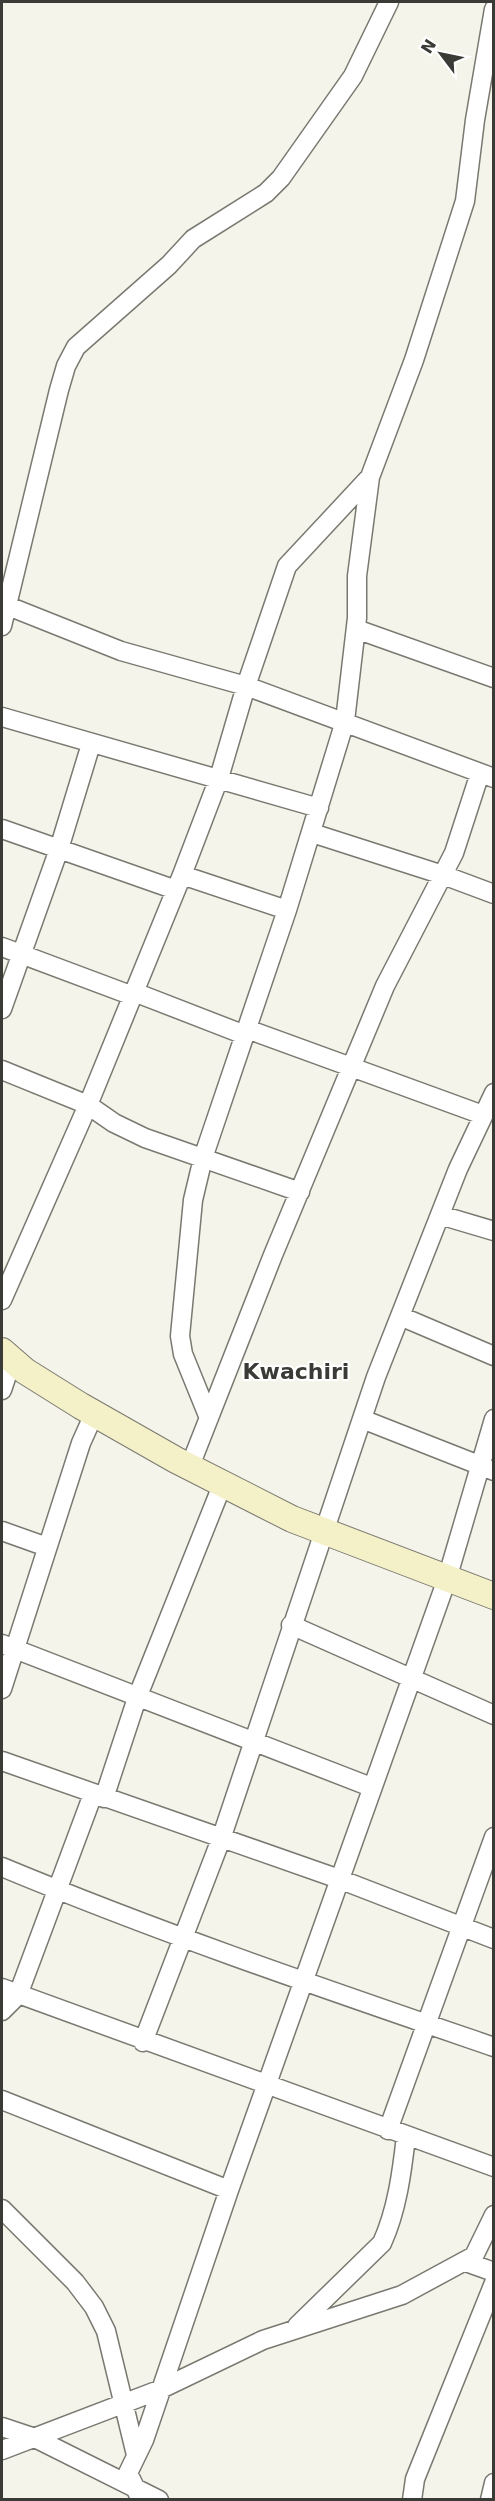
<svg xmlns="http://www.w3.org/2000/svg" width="495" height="2501" font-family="'DejaVu Sans',sans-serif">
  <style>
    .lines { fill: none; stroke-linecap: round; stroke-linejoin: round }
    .street-casing { stroke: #7a7971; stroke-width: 21 }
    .secondary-casing { stroke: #7a7971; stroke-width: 28 }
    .street { stroke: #fff; stroke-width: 18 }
    .secondary { stroke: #f4f0c7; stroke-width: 26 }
    .labels { text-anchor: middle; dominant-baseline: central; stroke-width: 4.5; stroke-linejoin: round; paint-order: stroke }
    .quarter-label { font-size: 22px; font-weight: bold; fill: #3a3a36; stroke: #fff }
  </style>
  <rect width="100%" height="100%" fill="#f4f4ea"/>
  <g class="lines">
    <defs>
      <path id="street" d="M 8,606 L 121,651 L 246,686 L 494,778
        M 2,626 L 59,390 L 66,366 L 76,347 L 169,265 L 193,239 L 266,193 L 281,178 L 353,76 L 389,2
        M 356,629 L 494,678
        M 2,717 L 319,808
        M 2,829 L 176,890
        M 312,833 L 443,875 L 494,894
        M 182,875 L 287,910
        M 2,947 L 133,996
        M 134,992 L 245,1035
        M 2,1009 L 59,849 L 91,744
        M 247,1029 L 483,1115
        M 2,1070 L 88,1105 L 114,1123 L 145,1138 L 300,1192
        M 440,1215 L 494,1231
        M 2,1300 L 88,1105 L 182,875 L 219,778 L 246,686 L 287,566 L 370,477
        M 400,1316 L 494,1356
        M 2,1390 L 12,1360
        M 209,1418 L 183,1354 L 180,1336 L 193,1200 L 203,1158 L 287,910 L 345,721 L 357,618 L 357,576 L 370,477 L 414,360 L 465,201 L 475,120 L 494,9
        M 362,1419 L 494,1471
        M 190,1466 L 273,1255 L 385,986 L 454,853 L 480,773
        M 2,1531 L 47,1547
        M 291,1625 L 494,1715
        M 2,1644 L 371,1787
        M 2,1689 L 81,1443 L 94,1414
        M 2,1761 L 339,1879 L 494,1939
        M 104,1798 L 137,1698 L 223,1483
        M 2,1867 C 163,1934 328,1990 494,2047
        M 2,1988 L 494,2167
        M 2,2011 L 18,1995 L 93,1794
        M 143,2042 L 221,1839 L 376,1377 L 458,1169 L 494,1093
        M 2,2100 L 229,2190
        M 388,2130 L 494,1837
        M 2,2209 L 75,2282 L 94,2307 L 106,2331 L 136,2455
        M 466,2262 L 494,2272
        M 297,2326 L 382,2243 C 397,2210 402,2172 406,2136
        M 2,2427 L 35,2438 L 159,2500
        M 2,2450 L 159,2390 L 263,2340 L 402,2295 L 474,2256 L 494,2215
        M 141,2500 L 128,2473 L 144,2440 L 229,2190 L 447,1579 L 494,1419
        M 412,2500 L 415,2479 L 494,2283
        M 490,2500 L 494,2483"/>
      <path id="secondary" d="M 2,1351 L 25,1371 L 81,1406 L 176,1460 L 292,1519 L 494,1596"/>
    </defs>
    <use href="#street" class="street-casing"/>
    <use href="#secondary" class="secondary-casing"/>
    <use href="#street" class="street"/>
    <use href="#secondary" class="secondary"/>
  </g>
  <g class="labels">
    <g class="quarter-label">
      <text x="296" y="1371">Kwachiri</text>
    </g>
  </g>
  <rect width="495" height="2501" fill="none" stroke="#3a3a36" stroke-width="6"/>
  <g transform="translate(441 54) rotate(302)" stroke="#ffffff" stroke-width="4.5" paint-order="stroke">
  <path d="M0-4.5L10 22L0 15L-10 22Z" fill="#3a3a36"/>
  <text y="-9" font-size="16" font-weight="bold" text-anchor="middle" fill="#3a3a36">N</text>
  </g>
</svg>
